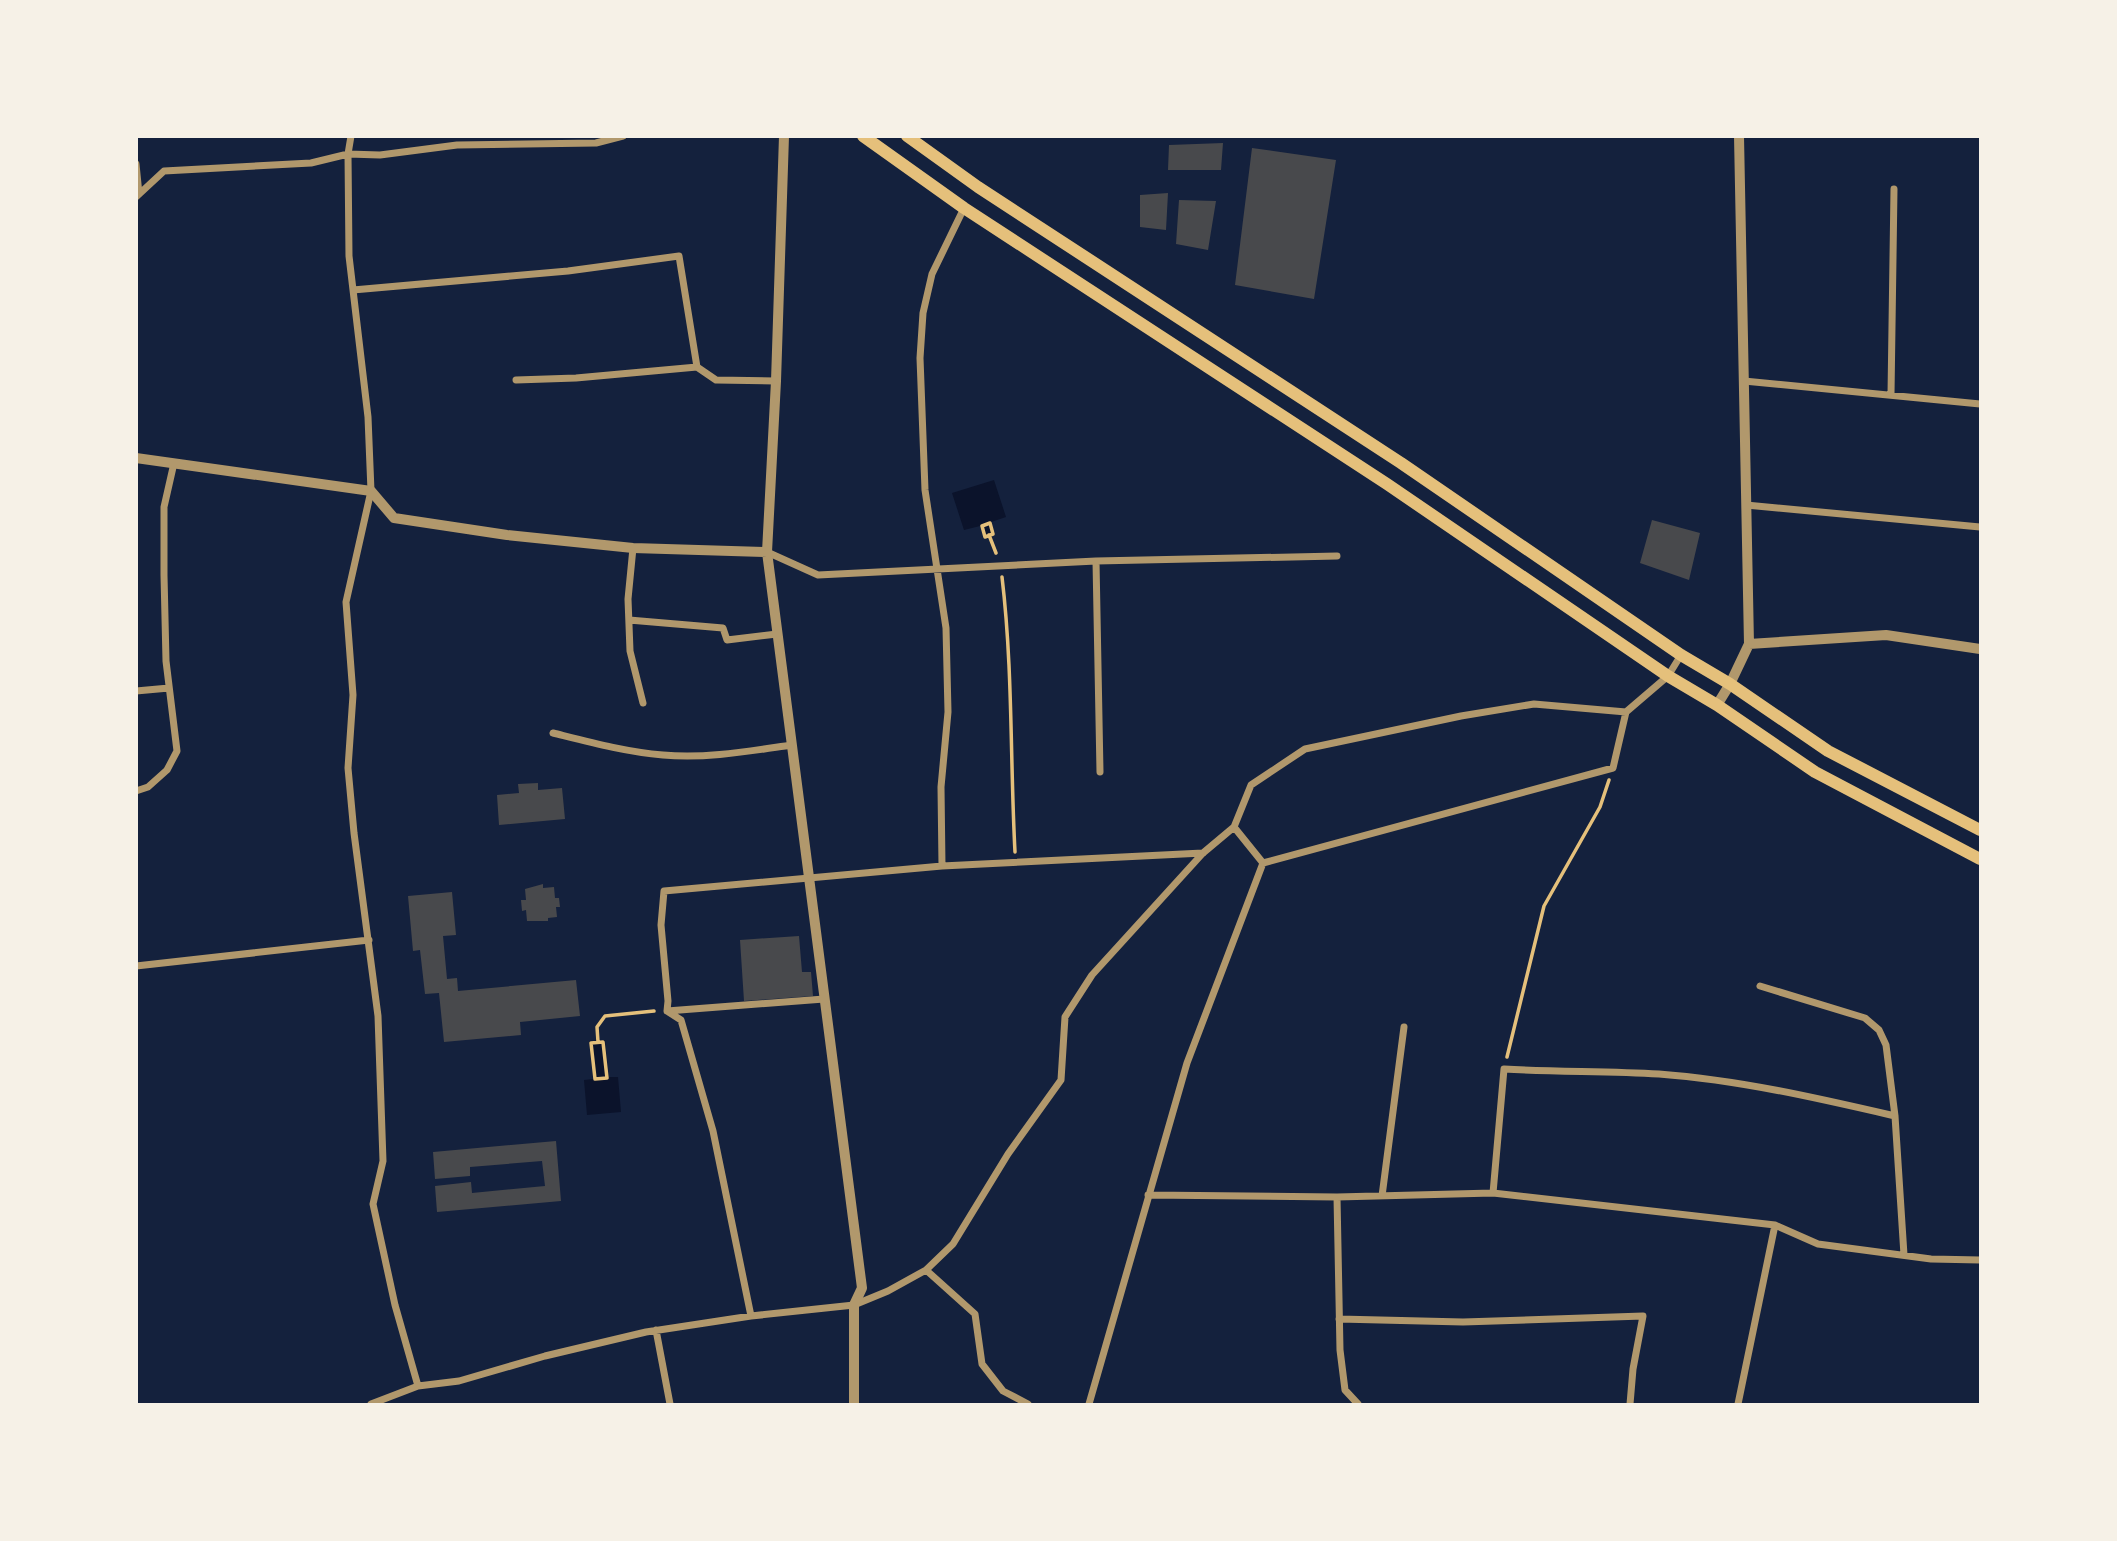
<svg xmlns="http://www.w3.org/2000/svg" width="2117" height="1541" font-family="Montserrat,sans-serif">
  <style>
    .water { fill: #0b132b }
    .building { fill: #48494c }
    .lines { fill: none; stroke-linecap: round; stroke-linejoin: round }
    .path { stroke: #e5c07b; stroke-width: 3.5 }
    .minor { stroke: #b1986c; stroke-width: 7 }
    .tertiary { stroke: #b1986c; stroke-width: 10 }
    .primary { stroke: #e5c07b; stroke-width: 12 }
  </style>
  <rect width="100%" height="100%" fill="#14213d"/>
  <path class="water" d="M 994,480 L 1006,517 L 991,522 L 995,535 L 984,538 L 980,526 L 964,530 L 952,493 Z
    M 605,1040 L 609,1077 L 618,1077 L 621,1112 L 587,1115 L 584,1080 L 593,1079 L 589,1041 Z"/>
  <path class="building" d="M 1223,143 L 1221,170 L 1168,170 L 1169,145 Z
    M 1252,148 L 1336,160 L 1314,299 L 1235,285 Z
    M 1168,193 L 1166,230 L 1140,227 L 1140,195 Z
    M 1179,200 L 1216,201 L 1208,250 L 1176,244 Z
    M 1652,520 L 1700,533 L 1689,580 L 1640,563 Z
    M 538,783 L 538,790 L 562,788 L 565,819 L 499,825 L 497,795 L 519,793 L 518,784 Z
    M 543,884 L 543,888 L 554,887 L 555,898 L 559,898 L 560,907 L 556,907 L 557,917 L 548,918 L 548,921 L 527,921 L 526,910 L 522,911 L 521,900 L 526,900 L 525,889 Z
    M 452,892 L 456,935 L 443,936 L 447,979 L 457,978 L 458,991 L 576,980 L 580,1016 L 520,1022 L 521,1035 L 444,1042 L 439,993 L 425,994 L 420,950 L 413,951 L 408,896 Z
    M 799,936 L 802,972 L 811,972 L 813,996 L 744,1001 L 740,940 Z
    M 556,1141 L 561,1201 L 437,1212 L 435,1186 L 471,1182 L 472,1193 L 545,1186 L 542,1161 L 470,1167 L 470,1176 L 435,1179 L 433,1152 Z"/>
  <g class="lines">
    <path class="path" d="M 990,523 L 993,534 L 985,537 L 982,526 Z
      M 989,535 L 996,553
      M 1002,577 C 1013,669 1010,760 1015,852
      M 598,1042 L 597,1027 L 605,1016 L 654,1011
      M 603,1042 L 607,1078 L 595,1079 L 591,1043 Z
      M 1507,1057 L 1544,906 L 1600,807 L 1609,780"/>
    <path class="minor" d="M 351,136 L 348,154 L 349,256 L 368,417 L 371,491 L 346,602 L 353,695 L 348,768 L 354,833 L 378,1016 L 383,1161 L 373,1204 L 395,1305 L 418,1386
      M 136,164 L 139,194
      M 136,197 L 164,171 L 311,163 L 348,154 L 380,155 L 457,145 L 596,143 L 623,136
      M 353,290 L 568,271 L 679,256 L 697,367 L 576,378 L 516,380
      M 697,367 L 716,380 L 776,381
      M 1744,381 L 1980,404
      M 1891,395 L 1894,189
      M 1746,505 L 1980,527
      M 633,548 L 628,599 L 630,651 L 643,703
      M 767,552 L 818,575 L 1096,561 L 1337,556
      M 1096,561 L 1100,772
      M 629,620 L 723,628 L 727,640 L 777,634
      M 136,691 L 169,688
      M 553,733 C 589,742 626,752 663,755 C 706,759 750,751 792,745
      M 136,791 L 148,787 L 167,770 L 177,751 L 166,661 L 164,575 L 164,507 L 174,463
      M 1263,863 L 1613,768 L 1626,712
      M 942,866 L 941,787 L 948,712 L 946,628 L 925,490 L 920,358 L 923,313 L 932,274 L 964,208
      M 136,966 L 369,940
      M 1760,986 L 1865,1018 L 1879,1030 L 1886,1045 L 1895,1116 L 1904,1255
      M 667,1011 L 824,999
      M 1493,1193 L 1504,1069 C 1555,1072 1607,1071 1659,1074 C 1739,1080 1817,1098 1895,1116
      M 1148,1195 L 1337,1197 L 1493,1193 L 1775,1225 L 1818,1244 L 1931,1259 L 1980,1260
      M 1382,1196 L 1404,1027
      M 1337,1197 L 1340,1350 L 1345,1390 L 1358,1404
      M 926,1270 L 975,1314 L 982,1364 L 1003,1391 L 1028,1404
      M 751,1316 L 713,1131 L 681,1020 L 667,1011 L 668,1001 L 661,925 L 664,891 L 942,866 L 1203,853
      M 1339,1319 L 1463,1322 L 1643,1316 L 1633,1369 L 1630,1404
      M 656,1330 L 670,1404
      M 371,1404 L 418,1386 L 459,1381 L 545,1356 L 646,1332 L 751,1316 L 854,1305 L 888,1291 L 926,1270 L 953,1244 L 1008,1154 L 1061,1080 L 1065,1017 L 1092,975 L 1203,853 L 1234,827 L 1251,785 L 1305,749 L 1461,716 L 1534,704 L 1626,712 L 1668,676 L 1681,655
      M 1089,1404 L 1187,1063 L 1263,863 L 1234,827
      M 1738,1404 L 1775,1225"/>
    <path class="tertiary" d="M 784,136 L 776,381 L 767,552 L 862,1288 L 854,1305 L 854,1404
      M 136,458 L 371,491 L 394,518 L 507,535 L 633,548 L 767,552
      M 1749,644 L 1886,635 L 1980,649
      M 1717,705 L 1730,684 L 1749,644 L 1739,136"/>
    <path class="primary" d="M 863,136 L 964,208 L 1387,484 L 1668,676 L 1717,705 L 1815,772 L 1980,859
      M 907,136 L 978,187 L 1401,463 L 1681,655 L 1730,684 L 1828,751 L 1980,830"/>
  </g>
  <rect width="2117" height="1541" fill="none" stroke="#f6f1e7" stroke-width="276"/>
</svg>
